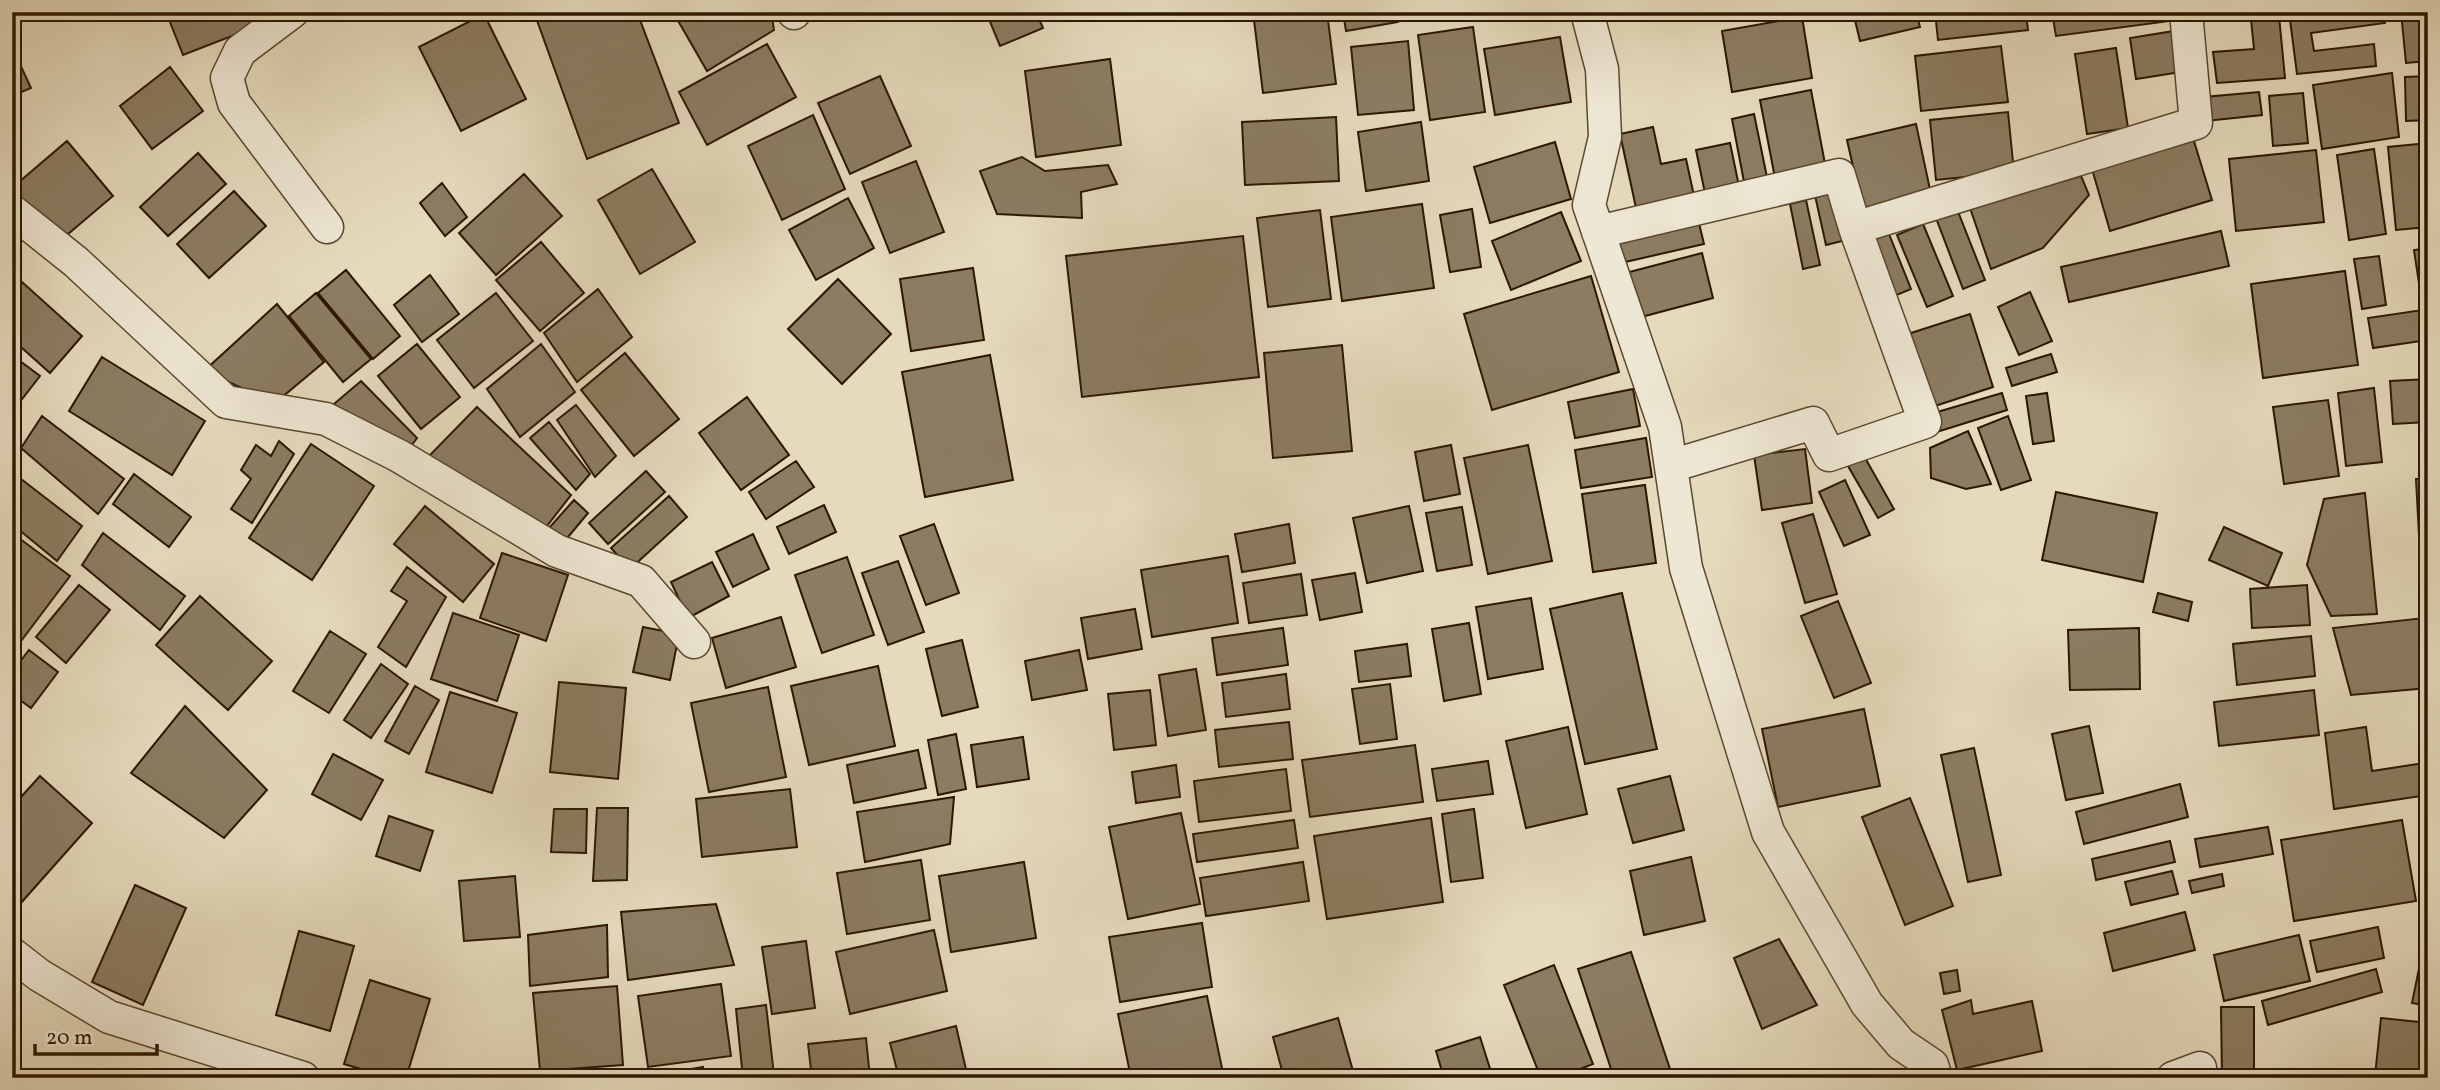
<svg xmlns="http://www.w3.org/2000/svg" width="2440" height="1090" font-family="Vollkorn,serif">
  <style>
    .building { fill: #8c7c62; stroke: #2c1701; stroke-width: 2 }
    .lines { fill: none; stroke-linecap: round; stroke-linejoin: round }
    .street-casing { stroke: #5a4830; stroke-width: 35 }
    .street { stroke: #eee7d3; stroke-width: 32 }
  </style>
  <rect width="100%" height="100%" fill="#e5dabc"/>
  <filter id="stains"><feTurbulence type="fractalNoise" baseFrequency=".00286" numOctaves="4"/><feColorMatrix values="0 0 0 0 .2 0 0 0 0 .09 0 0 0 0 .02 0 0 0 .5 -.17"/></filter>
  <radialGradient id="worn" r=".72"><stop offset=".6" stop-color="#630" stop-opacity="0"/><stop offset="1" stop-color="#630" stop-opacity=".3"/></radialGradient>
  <path class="building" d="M 166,12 L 278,12 L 281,17 L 183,55 Z
    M 547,12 L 637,12 L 679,123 L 587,159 L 535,15 Z
    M 673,12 L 771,12 L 774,30 L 707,71 Z
    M 986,12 L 1036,12 L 1043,28 L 1000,46 Z
    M 1253,12 L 1327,12 L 1336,84 L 1263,93 Z
    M 1343,12 L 1396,12 L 1398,22 L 1346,31 Z
    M 1853,12 L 1916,12 L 1920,27 L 1860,41 Z
    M 1935,12 L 2026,12 L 2028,30 L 1938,40 Z
    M 2052,12 L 2169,12 L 2170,21 L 2056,36 Z
    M 2289,12 L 2384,12 L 2385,23 L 2311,33 L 2314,51 L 2374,44 L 2376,66 L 2297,74 Z
    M 2401,12 L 2428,12 L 2428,61 L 2406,63 Z
    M 484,14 L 526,99 L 461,131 L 419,47 Z
    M 2279,16 L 2285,78 L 2217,83 L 2213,52 L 2254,49 L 2251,19 Z
    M 1802,17 L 1812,78 L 1732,92 L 1722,31 Z
    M 1473,27 L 1485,112 L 1430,120 L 1418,35 Z
    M 2174,31 L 2181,72 L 2136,79 L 2130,38 Z
    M 1560,37 L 1571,102 L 1495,115 L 1484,49 Z
    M 1408,41 L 1414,110 L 1358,115 L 1351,47 Z
    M 767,44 L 796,97 L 707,145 L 679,92 Z
    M 2001,46 L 2008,102 L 1921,111 L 1915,56 Z
    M 12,47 L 31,88 L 12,96 Z
    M 2116,48 L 2128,128 L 2087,134 L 2075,54 Z
    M 1110,59 L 1121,145 L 1036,157 L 1025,71 Z
    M 170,67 L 203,111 L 152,149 L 120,106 Z
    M 2392,73 L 2399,137 L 2322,149 L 2313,85 Z
    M 880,76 L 911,146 L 850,174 L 818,103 Z
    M 2428,76 L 2428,120 L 2406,121 L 2405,77 Z
    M 1811,90 L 1826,169 L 1775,178 L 1760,100 Z
    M 2259,92 L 2262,115 L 2206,121 L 2204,97 Z
    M 2303,93 L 2308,143 L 2273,146 L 2269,96 Z
    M 2008,112 L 2014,172 L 1936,180 L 1930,120 Z
    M 1754,114 L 1768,182 L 1745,187 L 1732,119 Z
    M 813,115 L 845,189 L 782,220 L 748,146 Z
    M 1336,117 L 1339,181 L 1245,185 L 1242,122 Z
    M 1421,122 L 1429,181 L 1366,191 L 1358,132 Z
    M 1916,124 L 1932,199 L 1864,215 L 1847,140 Z
    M 1653,127 L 1661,164 L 1686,159 L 1696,205 L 1638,217 L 1620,134 Z
    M 2193,138 L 2212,200 L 2110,231 L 2092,169 Z
    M 67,141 L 113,196 L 55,245 L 12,194 L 12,188 Z
    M 1555,142 L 1571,199 L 1490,223 L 1474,167 Z
    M 1730,143 L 1740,191 L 1706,198 L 1696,150 Z
    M 2428,143 L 2428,227 L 2396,230 L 2388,147 Z
    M 2374,149 L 2386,234 L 2349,240 L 2337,155 Z
    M 2316,150 L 2324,222 L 2236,231 L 2229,159 Z
    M 198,153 L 226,184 L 168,236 L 140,207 Z
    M 1022,157 L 1045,171 L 1108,165 L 1117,184 L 1081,192 L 1082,218 L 997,214 L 980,171 Z
    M 916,161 L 944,232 L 890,253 L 862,182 Z
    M 652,169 L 695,242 L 640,274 L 598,200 Z
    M 524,174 L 562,216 L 496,275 L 459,233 Z
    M 2081,176 L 2089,195 L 2043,248 L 1991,269 L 1970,208 Z
    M 442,183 L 467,217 L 445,236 L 420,203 Z
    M 1834,186 L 1846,240 L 1826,245 L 1814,191 Z
    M 234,191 L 266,226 L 209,278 L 177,244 Z
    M 848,198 L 874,248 L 816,280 L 789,230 Z
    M 1806,200 L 1820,265 L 1803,269 L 1790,204 Z
    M 1422,204 L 1434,288 L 1342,301 L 1331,217 Z
    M 1472,209 L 1481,267 L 1450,272 L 1440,215 Z
    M 1957,209 L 1985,280 L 1963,289 L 1936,218 Z
    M 1320,210 L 1331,299 L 1268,307 L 1257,218 Z
    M 1561,212 L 1581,261 L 1511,290 L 1492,241 Z
    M 1698,219 L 1704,244 L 1612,265 L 1606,241 Z
    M 1923,224 L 1953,296 L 1927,307 L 1897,235 Z
    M 2221,231 L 2229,266 L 2069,302 L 2061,267 Z
    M 1889,234 L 1911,289 L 1892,297 L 1870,241 Z
    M 1243,236 L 1259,377 L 1082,397 L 1066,256 Z
    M 541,242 L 584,293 L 540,331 L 496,280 Z
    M 2428,248 L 2428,340 L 2373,348 L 2368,318 L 2423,310 L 2414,250 Z
    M 1702,253 L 1713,298 L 1630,320 L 1618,275 Z
    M 2379,256 L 2386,305 L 2362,309 L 2354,259 Z
    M 973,268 L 984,340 L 911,351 L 900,279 Z
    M 346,270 L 400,336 L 373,359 L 318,293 Z
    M 2345,271 L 2358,365 L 2263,378 L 2251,284 Z
    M 12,273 L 82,336 L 50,373 L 12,339 Z
    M 430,275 L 459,314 L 422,342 L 394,305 Z
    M 1591,276 L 1619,372 L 1492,410 L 1464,314 Z
    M 838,279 L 891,334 L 842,384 L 788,329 Z
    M 598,289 L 632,337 L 577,382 L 544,333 Z
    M 2030,292 L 2052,341 L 2019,355 L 1998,307 Z
    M 316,293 L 371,359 L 343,382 L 289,316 Z
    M 496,293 L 533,341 L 474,388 L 437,340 Z
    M 277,304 L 324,362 L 275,403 L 204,371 Z
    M 1970,314 L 1993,387 L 1932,407 L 1908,334 Z
    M 417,344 L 460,397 L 421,429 L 378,376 Z
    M 541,344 L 575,392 L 520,437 L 487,389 Z
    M 1342,345 L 1352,451 L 1273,458 L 1264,353 Z
    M 625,353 L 679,419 L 634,456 L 581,390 Z
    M 2051,354 L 2057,372 L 2012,386 L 2006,368 Z
    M 12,355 L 40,376 L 12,412 Z
    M 990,355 L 1013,480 L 925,497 L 902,372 Z
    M 102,357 L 205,421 L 172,475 L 69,411 Z
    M 2428,379 L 2428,422 L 2393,424 L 2390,381 Z
    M 361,381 L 417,438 L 405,454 L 328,409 Z
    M 2374,388 L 2382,462 L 2346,466 L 2338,393 Z
    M 1633,389 L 1640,426 L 1575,438 L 1568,402 Z
    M 2002,393 L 2007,410 L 1940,431 L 1934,413 Z
    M 2047,393 L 2054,441 L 2033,444 L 2026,396 Z
    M 747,397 L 789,455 L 741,490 L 699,433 Z
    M 2328,400 L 2339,476 L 2284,484 L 2273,407 Z
    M 576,405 L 616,456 L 595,477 L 557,420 Z
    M 477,407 L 571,495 L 540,535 L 428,457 Z
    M 42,416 L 124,479 L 98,514 L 21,448 Z
    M 2008,416 L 2031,480 L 2001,490 L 1978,428 Z
    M 549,422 L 590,474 L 576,490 L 530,438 Z
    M 1968,431 L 1991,484 L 1966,489 L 1931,478 L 1930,448 Z
    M 1646,438 L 1652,477 L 1581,488 L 1575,450 Z
    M 279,441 L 294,454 L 252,523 L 231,509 L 251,479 L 241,470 L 256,445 L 271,456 Z
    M 311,444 L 374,486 L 312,580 L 249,538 Z
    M 1451,445 L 1460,494 L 1424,501 L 1415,452 Z
    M 1528,445 L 1552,561 L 1488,574 L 1464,458 Z
    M 1805,449 L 1812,503 L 1762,510 L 1754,455 Z
    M 1864,456 L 1894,509 L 1878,518 L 1848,466 Z
    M 796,461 L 814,487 L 766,519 L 749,492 Z
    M 646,471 L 665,492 L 608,544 L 589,523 Z
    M 12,472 L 82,526 L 57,561 L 12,524 Z
    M 134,474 L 191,517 L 169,547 L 113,504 Z
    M 2416,479 L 2428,479 L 2428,593 L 2422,593 Z
    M 1845,480 L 1870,535 L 1844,546 L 1819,492 Z
    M 1645,485 L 1656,563 L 1593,572 L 1582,494 Z
    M 2056,492 L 2157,513 L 2143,582 L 2042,560 Z
    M 2365,493 L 2377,614 L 2331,616 L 2307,565 L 2324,499 Z
    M 669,496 L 687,517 L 630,569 L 611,548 Z
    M 574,500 L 588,513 L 549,560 L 533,546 Z
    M 824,505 L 836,532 L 789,554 L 777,527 Z
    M 425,506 L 494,564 L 463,602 L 394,544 Z
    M 1409,506 L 1423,571 L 1367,583 L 1353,518 Z
    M 1462,507 L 1472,565 L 1437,571 L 1426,513 Z
    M 1813,514 L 1837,594 L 1805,603 L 1782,523 Z
    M 934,524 L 959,593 L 926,605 L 900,536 Z
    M 1289,524 L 1295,563 L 1242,572 L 1235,534 Z
    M 2224,527 L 2282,553 L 2268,586 L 2209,560 Z
    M 12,533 L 70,576 L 12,653 Z
    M 103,533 L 185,596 L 160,630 L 82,565 Z
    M 753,534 L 769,569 L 733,587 L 716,552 Z
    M 502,553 L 568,575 L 546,641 L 480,618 Z
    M 1228,556 L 1238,623 L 1152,637 L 1141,570 Z
    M 847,557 L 874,635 L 822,653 L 795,575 Z
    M 898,561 L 924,632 L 888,645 L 862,573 Z
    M 712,562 L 729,596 L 688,618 L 671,582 Z
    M 407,567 L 446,597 L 406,667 L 378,647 L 407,601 L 391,591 Z
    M 1355,573 L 1362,612 L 1320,620 L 1312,580 Z
    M 1301,574 L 1307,615 L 1249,623 L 1243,583 Z
    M 79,585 L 110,610 L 66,663 L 36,637 Z
    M 2307,585 L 2310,625 L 2252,628 L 2250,589 Z
    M 1622,593 L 1657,749 L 1585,764 L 1550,609 Z
    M 2158,593 L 2192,602 L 2188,621 L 2153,612 Z
    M 200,596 L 272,661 L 228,710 L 156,645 Z
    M 1531,598 L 1543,669 L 1488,679 L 1476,607 Z
    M 1838,601 L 1871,683 L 1834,698 L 1801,616 Z
    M 1135,609 L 1142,649 L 1088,659 L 1081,618 Z
    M 453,613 L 519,635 L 497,701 L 431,679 Z
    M 781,617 L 796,667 L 726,688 L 712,638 Z
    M 2424,618 L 2428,651 L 2428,688 L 2351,695 L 2333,628 Z
    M 1469,623 L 1481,694 L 1444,701 L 1432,629 Z
    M 643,627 L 679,634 L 670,680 L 633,672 Z
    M 1283,628 L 1288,665 L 1217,675 L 1212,638 Z
    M 2139,628 L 2140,689 L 2070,690 L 2068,630 Z
    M 330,631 L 366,654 L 329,713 L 293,691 Z
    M 2311,636 L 2315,676 L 2237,685 L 2233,644 Z
    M 962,640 L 978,707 L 942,716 L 926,649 Z
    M 1407,644 L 1411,676 L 1359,682 L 1355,651 Z
    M 29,650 L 58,672 L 31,708 L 12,694 L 12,672 Z
    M 1079,650 L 1087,690 L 1032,700 L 1025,661 Z
    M 381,664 L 408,684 L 371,738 L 344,720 Z
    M 878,666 L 895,746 L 809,765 L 791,686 Z
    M 1196,669 L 1206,730 L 1168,736 L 1159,675 Z
    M 1286,674 L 1290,709 L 1226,717 L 1222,683 Z
    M 559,682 L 626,688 L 618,779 L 550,772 Z
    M 1390,684 L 1397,739 L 1360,744 L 1352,689 Z
    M 415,686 L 439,700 L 409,754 L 385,741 Z
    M 768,687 L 786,777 L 709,792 L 691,703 Z
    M 1150,690 L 1156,745 L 1114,750 L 1108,694 Z
    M 2314,690 L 2319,735 L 2219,746 L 2214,702 Z
    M 450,692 L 517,713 L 492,793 L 426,772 Z
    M 185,706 L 267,790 L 224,838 L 131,773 Z
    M 1864,709 L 1880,786 L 1778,807 L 1762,729 Z
    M 1289,722 L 1293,759 L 1219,767 L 1215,730 Z
    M 2089,726 L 2103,793 L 2066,800 L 2052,734 Z
    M 1568,727 L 1587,814 L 1526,828 L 1506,741 Z
    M 2366,727 L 2372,771 L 2424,763 L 2428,795 L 2334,809 L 2325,733 Z
    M 956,734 L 966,789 L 938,795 L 928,740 Z
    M 1023,737 L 1029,779 L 977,787 L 971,745 Z
    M 2428,738 L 2428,763 L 2420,740 Z
    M 1415,745 L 1423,802 L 1310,817 L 1302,760 Z
    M 1974,748 L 2001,875 L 1968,882 L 1941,755 Z
    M 918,750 L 926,788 L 854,803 L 847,765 Z
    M 333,754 L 383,780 L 361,820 L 312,794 Z
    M 1488,761 L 1493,794 L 1437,801 L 1432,769 Z
    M 1176,765 L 1180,797 L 1136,803 L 1132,772 Z
    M 1286,769 L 1291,811 L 1199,822 L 1194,781 Z
    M 40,776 L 92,823 L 12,913 L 12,807 Z
    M 1670,776 L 1684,830 L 1633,843 L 1618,789 Z
    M 2180,784 L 2188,817 L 2084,844 L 2076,812 Z
    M 790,789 L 797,847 L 702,857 L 696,799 Z
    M 954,797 L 950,844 L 865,862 L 857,812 Z
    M 1910,798 L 1953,906 L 1905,925 L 1862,817 Z
    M 597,808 L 628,808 L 627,880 L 593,881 Z
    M 554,809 L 587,809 L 586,853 L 551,852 Z
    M 1474,809 L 1483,878 L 1451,882 L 1442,814 Z
    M 1181,813 L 1200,904 L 1128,919 L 1109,827 Z
    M 389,816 L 433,831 L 420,871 L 376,856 Z
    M 1431,818 L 1443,902 L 1327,919 L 1314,836 Z
    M 1294,820 L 1298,848 L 1197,862 L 1193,834 Z
    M 2402,820 L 2416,901 L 2294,921 L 2281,840 Z
    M 2268,827 L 2273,854 L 2200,867 L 2195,839 Z
    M 2170,841 L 2175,862 L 2096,880 L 2092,859 Z
    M 1691,857 L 1705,921 L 1644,935 L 1630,871 Z
    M 921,860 L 930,920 L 847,934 L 837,873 Z
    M 1024,862 L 1036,938 L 951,952 L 939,876 Z
    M 1303,862 L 1309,901 L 1206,916 L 1200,878 Z
    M 2172,871 L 2178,894 L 2131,905 L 2125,882 Z
    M 2222,874 L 2224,886 L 2192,893 L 2189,881 Z
    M 515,876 L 520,937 L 464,941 L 459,881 Z
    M 135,885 L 186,908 L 143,1005 L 92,982 Z
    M 716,904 L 734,965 L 628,980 L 621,912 Z
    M 2185,912 L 2195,950 L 2113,971 L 2104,933 Z
    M 1202,923 L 1212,987 L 1120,1002 L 1109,937 Z
    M 607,925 L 608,977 L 530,986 L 528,935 Z
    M 2378,927 L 2384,958 L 2317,972 L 2310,941 Z
    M 934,930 L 947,991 L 850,1014 L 836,952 Z
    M 299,931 L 354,946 L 330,1031 L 276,1015 Z
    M 2299,935 L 2310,981 L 2224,1001 L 2214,955 Z
    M 1779,939 L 1817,1005 L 1762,1029 L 1734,958 Z
    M 806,941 L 815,1008 L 772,1014 L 762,947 Z
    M 1631,952 L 1673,1078 L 1614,1078 L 1578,969 Z
    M 2422,954 L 2428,955 L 2428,1006 L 2412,1003 Z
    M 1554,965 L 1593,1064 L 1558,1078 L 1541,1078 L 1504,985 Z
    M 2376,969 L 2382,992 L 2268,1025 L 2262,1001 Z
    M 1957,970 L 1960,991 L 1944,994 L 1940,973 Z
    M 370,980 L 430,999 L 406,1078 L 391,1078 L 344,1064 Z
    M 721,984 L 731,1056 L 648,1067 L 638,996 Z
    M 617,986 L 623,1065 L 540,1071 L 533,993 Z
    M 1207,996 L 1223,1073 L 1201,1078 L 1131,1078 L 1118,1014 Z
    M 1971,1000 L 1973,1014 L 2032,1001 L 2042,1051 L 1957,1070 L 1942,1010 Z
    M 766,1005 L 774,1075 L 743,1078 L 736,1009 Z
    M 2221,1007 L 2254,1007 L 2254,1078 L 2222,1078 Z
    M 1338,1018 L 1355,1078 L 1284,1078 L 1273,1037 Z
    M 2381,1018 L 2428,1023 L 2427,1078 L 2375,1076 Z
    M 956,1026 L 968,1078 L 899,1078 L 890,1043 Z
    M 1480,1037 L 1493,1078 L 1444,1078 L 1436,1051 Z
    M 866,1038 L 870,1078 L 812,1078 L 808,1044 Z
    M 703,1067 L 705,1078 L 643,1078 Z"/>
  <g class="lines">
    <defs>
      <path id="street" d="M 292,12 L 240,51 L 227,78 L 234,103 L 327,227
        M 794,12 L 794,13
        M 1587,12 L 1602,69 L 1605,137 L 1589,205 L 1665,427 L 1686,568 L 1768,832 L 1867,1004 L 1901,1044 L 1932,1065 L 1936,1078
        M 12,211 L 76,262 L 226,402 L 326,419 L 399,456 L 557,551 L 641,581 L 694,642
        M 1598,232 L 1839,175 L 1855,228 L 2196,123 L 2186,12
        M 1671,466 L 1813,423 L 1829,455 L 1925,422 L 1855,228
        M 12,954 L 39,975 L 109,1017 L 303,1078
        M 2173,1078 L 2200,1068"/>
    </defs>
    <use href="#street" class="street-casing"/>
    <use href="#street" class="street"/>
  </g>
  <rect width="2440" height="1090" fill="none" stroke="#e5dabc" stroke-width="42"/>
  <rect x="14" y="14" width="2412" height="1062" fill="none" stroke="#2c1701" stroke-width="3.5"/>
  <rect x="21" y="21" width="2398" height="1048" fill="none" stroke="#2c1701" stroke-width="2"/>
  <path d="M35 1044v10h122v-10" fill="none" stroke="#2c1701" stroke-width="3.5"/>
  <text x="46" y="1044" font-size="21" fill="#2c1701" stroke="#eee7d3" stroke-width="5" paint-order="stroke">20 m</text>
  <rect width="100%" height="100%" filter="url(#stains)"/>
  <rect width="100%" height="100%" fill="url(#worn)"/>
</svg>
